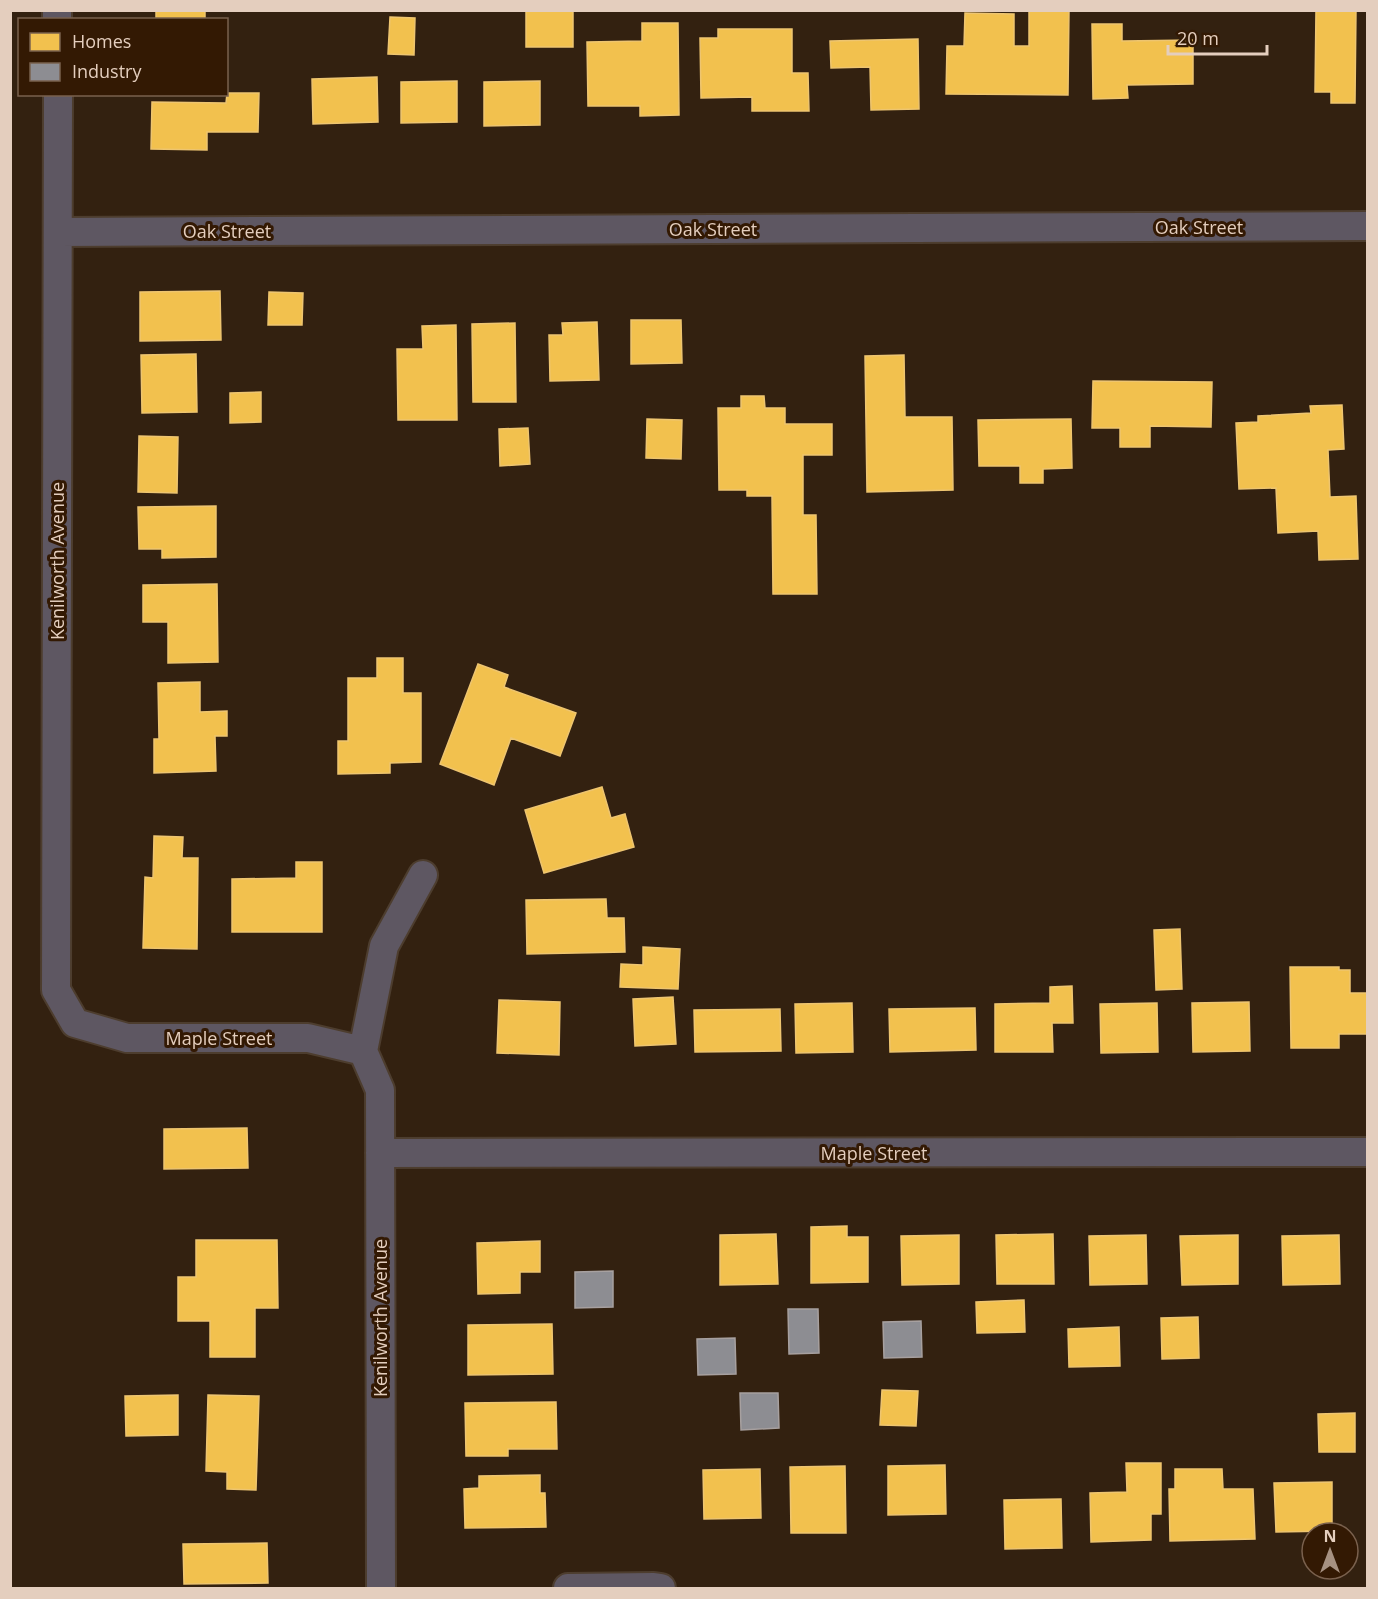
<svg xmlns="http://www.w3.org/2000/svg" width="1378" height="1599" font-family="'Open Sans',sans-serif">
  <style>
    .homes { fill: #f2c14e; stroke: #eec570; stroke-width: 1.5 }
    .industry { fill: #8d8d92; stroke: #a7a09f; stroke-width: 1.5 }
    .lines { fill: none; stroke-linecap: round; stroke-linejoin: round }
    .street-casing { stroke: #4d3d2e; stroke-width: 32 }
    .street { stroke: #5e5762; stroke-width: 28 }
    .labels { text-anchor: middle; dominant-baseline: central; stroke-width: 6; stroke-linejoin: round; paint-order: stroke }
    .street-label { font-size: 18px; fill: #e4cebe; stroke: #331903 }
  </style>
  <rect width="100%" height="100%" fill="#332110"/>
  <path class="homes" d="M 156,10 L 205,10 L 205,20 L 156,20 Z
    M 1029,10 L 1069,10 L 1068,95 L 946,94 L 947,46 L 964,46 L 965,13 L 1014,14 L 1014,46 L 1029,46 Z
    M 1316,10 L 1356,10 L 1355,103 L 1331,103 L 1331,92 L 1315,92 Z
    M 526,11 L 573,11 L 573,47 L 526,47 Z
    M 390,17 L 415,18 L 414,55 L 388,54 Z
    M 642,23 L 678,23 L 679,115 L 640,116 L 640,106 L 588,106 L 587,42 L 642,41 Z
    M 1092,24 L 1122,24 L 1122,41 L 1193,40 L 1193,84 L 1127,85 L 1128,98 L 1093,99 Z
    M 718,29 L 792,29 L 792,73 L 808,73 L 809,111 L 752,111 L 752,97 L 701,98 L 700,38 L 718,38 Z
    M 918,39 L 919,109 L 871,110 L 870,67 L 831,68 L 830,41 Z
    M 377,77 L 378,122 L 313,124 L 312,79 Z
    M 457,81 L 457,122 L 401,123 L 401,82 Z
    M 540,81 L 540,125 L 484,126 L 484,82 Z
    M 227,93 L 259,93 L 258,132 L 207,132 L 207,150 L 151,149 L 152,102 L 226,103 Z
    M 220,291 L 221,340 L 140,341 L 140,292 Z
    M 269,292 L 303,293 L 302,325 L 268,325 Z
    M 631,320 L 681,320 L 682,363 L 631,364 Z
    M 597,322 L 599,380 L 550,381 L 549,335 L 563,335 L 562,323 Z
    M 515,323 L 516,402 L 473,402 L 472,324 Z
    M 456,325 L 457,420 L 398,420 L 397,349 L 423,349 L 422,326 Z
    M 196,354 L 197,412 L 142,413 L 141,355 Z
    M 904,355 L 905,417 L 952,417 L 953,490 L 867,492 L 865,356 Z
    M 1093,381 L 1212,382 L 1211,427 L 1150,426 L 1150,447 L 1120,447 L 1120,428 L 1092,428 Z
    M 261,392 L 261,422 L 230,423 L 230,393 Z
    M 741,396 L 764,396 L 765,408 L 785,408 L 785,424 L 832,424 L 832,455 L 803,455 L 803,515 L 816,515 L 817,594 L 773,594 L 772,496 L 747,496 L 747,490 L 719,490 L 718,408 L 741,408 Z
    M 1342,405 L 1344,449 L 1328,450 L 1330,497 L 1356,496 L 1358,559 L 1319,560 L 1318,531 L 1278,533 L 1276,488 L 1239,489 L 1236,423 L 1258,422 L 1258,416 L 1311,413 L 1310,406 Z
    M 647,419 L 682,420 L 681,459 L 646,458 Z
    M 1071,419 L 1072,468 L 1043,469 L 1043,483 L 1020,483 L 1020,466 L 979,466 L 978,420 Z
    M 528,428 L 530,464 L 500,466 L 499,429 Z
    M 139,436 L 178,437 L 177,493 L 138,492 Z
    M 216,506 L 216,557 L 162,558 L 162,549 L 139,549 L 138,507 Z
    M 217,584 L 218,662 L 168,663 L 168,622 L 143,622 L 143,585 Z
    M 377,658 L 403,658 L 403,693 L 421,693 L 421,762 L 390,763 L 390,773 L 338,774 L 338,741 L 348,741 L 348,678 L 377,678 Z
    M 478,664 L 508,675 L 504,687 L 576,713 L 560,756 L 511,738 L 494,785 L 440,764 Z
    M 200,682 L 200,712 L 227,711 L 227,736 L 215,736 L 216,771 L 154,773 L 154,739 L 159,739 L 158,683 Z
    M 602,787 L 611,818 L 625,814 L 634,847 L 544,873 L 525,810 Z
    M 154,836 L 183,837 L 182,858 L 198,858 L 197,949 L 143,948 L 145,877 L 153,878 Z
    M 296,862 L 322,862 L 322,932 L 232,932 L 232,879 L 296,878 Z
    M 606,899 L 607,918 L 624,918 L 625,952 L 527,954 L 526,900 Z
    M 1180,929 L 1182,989 L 1156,990 L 1154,930 Z
    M 643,947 L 680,949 L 678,989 L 620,987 L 621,964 L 643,965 Z
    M 1290,967 L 1339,967 L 1339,970 L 1350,970 L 1350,993 L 1367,993 L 1367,1034 L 1339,1034 L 1339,1048 L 1291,1048 Z
    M 1072,986 L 1073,1023 L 1052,1023 L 1053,1052 L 995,1052 L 995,1004 L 1050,1003 L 1050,987 Z
    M 673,997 L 676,1044 L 635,1046 L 633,999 Z
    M 499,1000 L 560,1002 L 559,1055 L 497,1053 Z
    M 1249,1002 L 1250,1051 L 1193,1052 L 1192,1003 Z
    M 852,1003 L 853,1052 L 796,1053 L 795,1004 Z
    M 1157,1003 L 1158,1052 L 1101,1053 L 1100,1004 Z
    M 975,1008 L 976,1050 L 890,1052 L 889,1009 Z
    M 780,1009 L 781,1051 L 695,1052 L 694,1010 Z
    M 247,1128 L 248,1168 L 164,1169 L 164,1129 Z
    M 847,1226 L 847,1237 L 868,1237 L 868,1282 L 811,1283 L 811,1227 Z
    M 776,1234 L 778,1284 L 720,1285 L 720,1235 Z
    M 1053,1234 L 1054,1284 L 997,1284 L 996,1235 Z
    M 959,1235 L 959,1284 L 902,1285 L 901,1236 Z
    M 1146,1235 L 1147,1284 L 1090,1285 L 1089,1236 Z
    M 1238,1235 L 1238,1284 L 1182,1285 L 1180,1236 Z
    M 1339,1235 L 1340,1284 L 1283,1285 L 1282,1236 Z
    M 196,1240 L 277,1240 L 278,1308 L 255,1308 L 255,1357 L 210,1357 L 210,1321 L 178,1321 L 178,1277 L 196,1277 Z
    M 540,1241 L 540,1272 L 520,1272 L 520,1293 L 478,1294 L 477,1243 Z
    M 1024,1300 L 1025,1332 L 977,1333 L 976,1302 Z
    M 1198,1317 L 1199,1358 L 1162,1359 L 1161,1318 Z
    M 552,1324 L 553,1374 L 468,1375 L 468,1325 Z
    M 1119,1327 L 1120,1366 L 1069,1367 L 1068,1329 Z
    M 882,1390 L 918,1391 L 916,1426 L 880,1425 Z
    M 178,1395 L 178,1435 L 126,1436 L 125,1396 Z
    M 208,1395 L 259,1396 L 256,1490 L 227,1489 L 227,1472 L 206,1471 Z
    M 556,1402 L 557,1449 L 508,1449 L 508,1456 L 466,1456 L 465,1403 Z
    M 1355,1413 L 1355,1452 L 1319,1452 L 1318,1414 Z
    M 1126,1463 L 1161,1463 L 1161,1514 L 1151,1514 L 1151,1540 L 1091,1542 L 1090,1493 L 1127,1492 Z
    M 945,1465 L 946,1514 L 888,1515 L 888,1466 Z
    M 845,1466 L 846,1533 L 791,1533 L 790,1467 Z
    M 760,1469 L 761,1518 L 704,1519 L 703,1470 Z
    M 1175,1469 L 1222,1469 L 1223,1489 L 1253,1489 L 1255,1539 L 1170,1541 L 1169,1489 L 1175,1489 Z
    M 540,1475 L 540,1493 L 545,1493 L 546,1527 L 465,1528 L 464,1489 L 479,1488 L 479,1476 Z
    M 1332,1482 L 1332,1531 L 1276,1532 L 1274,1483 Z
    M 1061,1499 L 1062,1548 L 1005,1549 L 1004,1500 Z
    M 267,1543 L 268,1583 L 184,1584 L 183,1544 Z"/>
  <path class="industry" d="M 613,1271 L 613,1307 L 575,1308 L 575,1272 Z
    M 788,1309 L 818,1309 L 819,1353 L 789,1354 Z
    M 921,1321 L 922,1357 L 884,1358 L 883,1322 Z
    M 735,1338 L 736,1374 L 698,1375 L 697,1339 Z
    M 740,1393 L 778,1393 L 779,1428 L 741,1430 Z"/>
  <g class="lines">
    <defs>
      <path id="street" d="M 57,10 L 57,20
        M 58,94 L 56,990 L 75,1023 L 127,1038 L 308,1038 L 363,1051
        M 58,232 L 1368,226
        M 363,1051 L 380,1090 L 381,1588
        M 363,1051 L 384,946 L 423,875
        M 380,1153 L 1368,1152
        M 568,1588 L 654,1587 L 661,1588"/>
    </defs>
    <use href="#street" class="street-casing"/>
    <use href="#street" class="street"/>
  </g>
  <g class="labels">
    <g class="street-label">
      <text x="1199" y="227">Oak Street</text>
      <text x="713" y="229">Oak Street</text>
      <text x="227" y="231">Oak Street</text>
      <text transform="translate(57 561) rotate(-90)">Kenilworth Avenue</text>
      <text x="219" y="1038">Maple Street</text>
      <text x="874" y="1153">Maple Street</text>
      <text transform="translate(380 1318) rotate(-90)">Kenilworth Avenue</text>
    </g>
  </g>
  <rect width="1378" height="1599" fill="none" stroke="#e4cebe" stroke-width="24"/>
  <rect x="18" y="18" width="210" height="78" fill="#331903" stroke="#7a614e" stroke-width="1.5"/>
  <rect x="30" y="33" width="30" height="18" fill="#f2c14e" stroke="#7a614e" stroke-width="1.5"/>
  <text x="72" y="48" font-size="18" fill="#e4cebe">Homes</text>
  <rect x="30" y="63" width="30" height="18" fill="#8d8d92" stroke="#7a614e" stroke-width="1.5"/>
  <text x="72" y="78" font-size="18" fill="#e4cebe">Industry</text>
  <g transform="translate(1330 1551)"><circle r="28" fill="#331903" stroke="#7a614e" stroke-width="1.5"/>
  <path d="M0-4.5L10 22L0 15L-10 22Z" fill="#a69181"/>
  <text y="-9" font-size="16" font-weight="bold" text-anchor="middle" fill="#e4cebe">N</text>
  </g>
  <path d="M1168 45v9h99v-9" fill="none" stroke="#e4cebe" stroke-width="3"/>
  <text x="1177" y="45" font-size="18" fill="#e4cebe" stroke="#331903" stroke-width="4.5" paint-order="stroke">20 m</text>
</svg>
